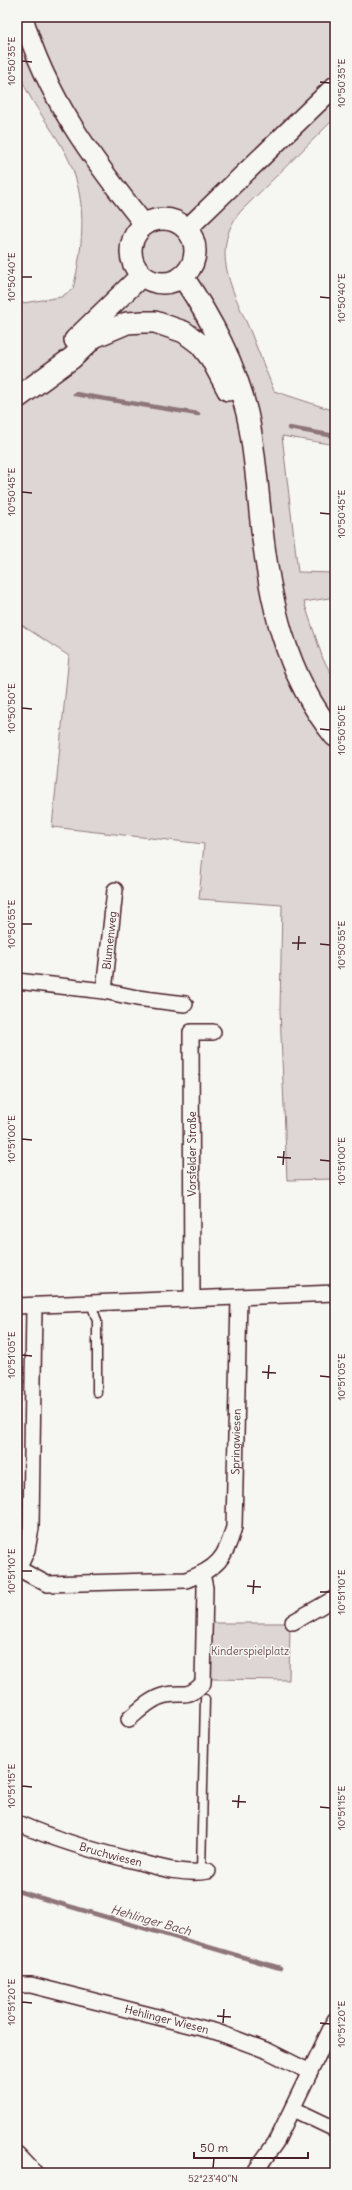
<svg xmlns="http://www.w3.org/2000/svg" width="352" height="2190" font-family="Delius,sans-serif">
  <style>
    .green { fill: #ddd6d5; stroke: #947a80 }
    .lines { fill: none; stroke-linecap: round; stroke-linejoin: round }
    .stream { stroke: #8e747a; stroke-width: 4.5 }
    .service-casing { stroke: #4a1f2b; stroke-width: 11 }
    .minor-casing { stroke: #4a1f2b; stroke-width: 18 }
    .tertiary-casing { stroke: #4a1f2b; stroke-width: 22 }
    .secondary-casing { stroke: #4a1f2b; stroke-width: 24 }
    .service { stroke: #f6f6f2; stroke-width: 8 }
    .minor { stroke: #f6f6f2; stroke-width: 15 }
    .tertiary { stroke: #f6f6f2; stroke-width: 19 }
    .secondary { stroke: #f6f6f2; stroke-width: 21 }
    .ticks { fill: none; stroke: #4a1f2b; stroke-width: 1.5 }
    .labels { text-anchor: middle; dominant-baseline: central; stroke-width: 3; stroke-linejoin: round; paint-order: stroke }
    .street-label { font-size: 11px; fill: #4a1f2b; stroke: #f6f6f2 }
    .park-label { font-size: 11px; fill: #6f4d56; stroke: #f6f6f2 }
    .water-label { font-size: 12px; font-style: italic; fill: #6c4a52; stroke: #f6f6f2 }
    .neatline { fill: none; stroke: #4a1f2b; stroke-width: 1.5 }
    .ticks-label { font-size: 10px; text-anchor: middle; fill: #4a1f2b }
  </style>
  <rect width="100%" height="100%" fill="#f6f6f2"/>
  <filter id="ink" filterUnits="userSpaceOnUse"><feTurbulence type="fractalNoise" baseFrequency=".025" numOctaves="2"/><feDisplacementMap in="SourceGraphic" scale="8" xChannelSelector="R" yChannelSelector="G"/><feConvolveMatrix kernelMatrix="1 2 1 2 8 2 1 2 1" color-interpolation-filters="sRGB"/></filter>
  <g filter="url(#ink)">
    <path class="green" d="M 17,17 L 335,17 L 335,118 L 240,212 C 208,252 235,294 251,333 C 259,352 266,372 274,391 L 335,411 L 335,445 L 282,436 L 298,572 L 335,573 L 335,597 L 304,602 L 323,659 L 335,680 L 335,1179 L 287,1180 L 280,1010 L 282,905 L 199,899 L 204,844 L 52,827 L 69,656 L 17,622 L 17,304 L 61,297 L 73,289 C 84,243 88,197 66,154 C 51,125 26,99 17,66 C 14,52 17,32 17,17 Z
      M 211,1623 L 290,1623 L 289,1680 L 211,1679 Z"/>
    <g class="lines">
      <path class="stream" d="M 75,394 L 198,414
        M 289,428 L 335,436
        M 17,1891 L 280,1968"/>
      <defs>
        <path id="service" d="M 91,1303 L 97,1321 L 97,1392
          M 201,1872 L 205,1699"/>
        <g id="minor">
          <path d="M 17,981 L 104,991 L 137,998 L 185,1004"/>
          <path id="s1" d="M 104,991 L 115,890"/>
          <path d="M 192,1299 L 191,1032 L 213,1032"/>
          <path d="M 17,1306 L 335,1293"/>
          <path id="s2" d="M 19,1569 L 47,1584 L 186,1580 C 217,1569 226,1558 234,1527 L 239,1298"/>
          <path d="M 17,1572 L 27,1550 L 31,1528 L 34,1306"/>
          <path d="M 293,1622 L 335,1598"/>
          <path d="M 129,1719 C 140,1710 151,1698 166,1695 C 185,1692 188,1699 203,1683 L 205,1588 L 202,1574"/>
          <path id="s3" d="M 17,1823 C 56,1840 97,1852 139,1862 C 161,1868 185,1875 208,1871"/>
          <path id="s4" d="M 17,1985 L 31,1985 L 217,2032 L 268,2051 L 310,2072"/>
          <path d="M 293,2109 L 335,2129"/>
          <path d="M 17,2154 L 35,2173"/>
          <path d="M 254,2173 L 276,2142 L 335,2020"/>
        </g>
        <path id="tertiary" d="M 23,17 C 46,97 93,160 144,224
          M 187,229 L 335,86"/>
        <path id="secondary" d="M131 251a32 32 0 1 1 64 0a32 32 0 1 1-64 0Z
          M 183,277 C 211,319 235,363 247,413 C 255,449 257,485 261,521 C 269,598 285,675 335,736
          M 75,340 L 141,276
          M 17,398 L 72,358 L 94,337 L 127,323 L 143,322 L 155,322 L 184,332 L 200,344 L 211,358 L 228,390"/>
      </defs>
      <use href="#service" class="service-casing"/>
      <use href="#minor" class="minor-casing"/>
      <use href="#tertiary" class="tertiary-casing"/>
      <use href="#secondary" class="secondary-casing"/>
      <use href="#service" class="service"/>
      <use href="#minor" class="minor"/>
      <use href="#tertiary" class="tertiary"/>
      <use href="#secondary" class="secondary"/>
    </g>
  </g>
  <path class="ticks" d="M 22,61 L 32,62M 320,82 L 330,83M 22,277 L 32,277M 320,297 L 330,298M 22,492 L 32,493M 320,513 L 330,514M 22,708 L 32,709M 320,729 L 330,730M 22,924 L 32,924M 292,943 L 306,943M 320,944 L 330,945M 298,950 L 299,936M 22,1139 L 32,1140M 277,1157 L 291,1158M 320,1160 L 330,1161M 283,1165 L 284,1151M 22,1355 L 32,1356M 262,1372 L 276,1373M 320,1376 L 330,1377M 268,1379 L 269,1365M 22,1571 L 32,1571M 247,1586 L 261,1587M 320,1592 L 330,1592M 253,1594 L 254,1580M 22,1786 L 32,1787M 232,1801 L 246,1802M 320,1807 L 330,1808M 238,1808 L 239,1795M 22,2002 L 32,2003M 217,2016 L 231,2017M 223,2023 L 224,2009M 320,2023 L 330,2024M 213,2168 L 214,2158"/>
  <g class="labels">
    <g class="street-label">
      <text stroke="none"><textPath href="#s1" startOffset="51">Blumenweg</textPath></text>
      <text transform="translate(192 1154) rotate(-90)">Vorsfelder Straße</text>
      <text stroke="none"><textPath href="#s2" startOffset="332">Springwiesen</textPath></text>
      <text stroke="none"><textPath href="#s3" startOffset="99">Bruchwiesen</textPath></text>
      <text stroke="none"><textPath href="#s4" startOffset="154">Hehlinger Wiesen</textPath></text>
    </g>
    <g class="park-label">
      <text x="250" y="1651">Kinderspielplatz</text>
    </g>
    <g class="water-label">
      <text transform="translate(151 1920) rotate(16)">Hehlinger Bach</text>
    </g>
  </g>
  <rect width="352" height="2190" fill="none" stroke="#f6f6f2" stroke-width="44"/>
  <path d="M194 2152v6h114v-6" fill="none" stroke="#4a1f2b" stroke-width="2"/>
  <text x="200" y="2152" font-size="12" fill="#4a1f2b" stroke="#f6f6f2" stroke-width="3" paint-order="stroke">50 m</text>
  <rect x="22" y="22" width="308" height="2146" class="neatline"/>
  <g class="ticks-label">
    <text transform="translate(11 61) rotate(-90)" y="4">10°50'35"E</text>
    <text transform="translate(341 83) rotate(-90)" y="4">10°50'35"E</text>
    <text transform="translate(11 277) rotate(-90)" y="4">10°50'40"E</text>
    <text transform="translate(341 298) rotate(-90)" y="4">10°50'40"E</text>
    <text transform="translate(11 492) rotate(-90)" y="4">10°50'45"E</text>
    <text transform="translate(341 514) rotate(-90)" y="4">10°50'45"E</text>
    <text transform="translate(11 708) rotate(-90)" y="4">10°50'50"E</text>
    <text transform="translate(341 730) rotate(-90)" y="4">10°50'50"E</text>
    <text transform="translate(11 924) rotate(-90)" y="4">10°50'55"E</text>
    <text transform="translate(341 945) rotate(-90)" y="4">10°50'55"E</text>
    <text transform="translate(11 1139) rotate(-90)" y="4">10°51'00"E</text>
    <text transform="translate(341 1161) rotate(-90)" y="4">10°51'00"E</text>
    <text transform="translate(11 1355) rotate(-90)" y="4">10°51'05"E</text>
    <text transform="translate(341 1377) rotate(-90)" y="4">10°51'05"E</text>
    <text transform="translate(11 1571) rotate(-90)" y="4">10°51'10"E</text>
    <text transform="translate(341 1592) rotate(-90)" y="4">10°51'10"E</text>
    <text transform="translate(11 1786) rotate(-90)" y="4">10°51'15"E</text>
    <text transform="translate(341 1808) rotate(-90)" y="4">10°51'15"E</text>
    <text transform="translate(11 2002) rotate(-90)" y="4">10°51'20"E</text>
    <text transform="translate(341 2024) rotate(-90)" y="4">10°51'20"E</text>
    <text x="213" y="2182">52°23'40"N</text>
  </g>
</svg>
